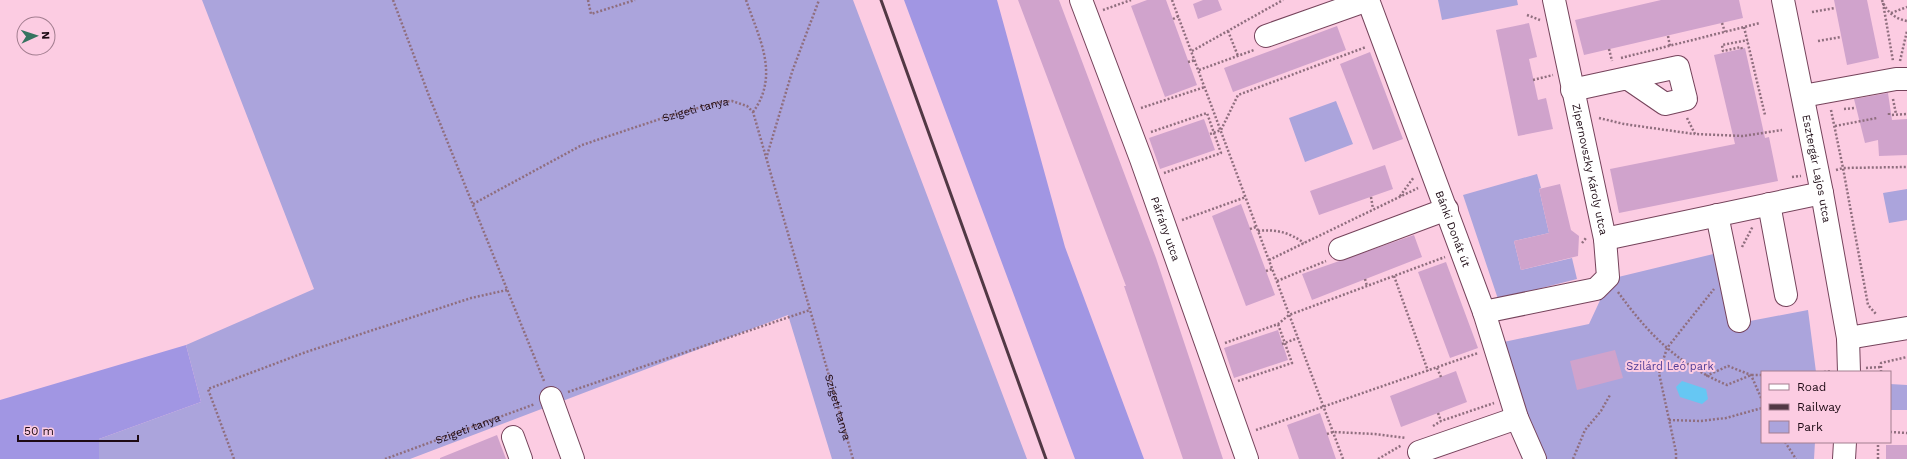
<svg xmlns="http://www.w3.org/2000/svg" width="1907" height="459" font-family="'Work Sans',sans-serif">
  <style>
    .green { fill: #aba4dc }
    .forest { fill: #a196e3 }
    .water { fill: #66c7f3 }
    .building { fill: #d0a3cc }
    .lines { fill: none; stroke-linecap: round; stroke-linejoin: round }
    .minor-casing { stroke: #75435b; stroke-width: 24 }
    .path { stroke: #8f6e7e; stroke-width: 2.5; stroke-dasharray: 2 2; stroke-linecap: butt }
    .minor { stroke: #fff; stroke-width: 22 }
    .rail { stroke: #523845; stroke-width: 3 }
    .labels { text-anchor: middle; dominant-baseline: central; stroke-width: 4; stroke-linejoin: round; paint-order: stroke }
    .street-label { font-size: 11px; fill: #1d0a14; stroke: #fccce2 }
    .park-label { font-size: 11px; fill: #513d96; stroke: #fccce2 }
  </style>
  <rect width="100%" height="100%" fill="#fccce2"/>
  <path class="green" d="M 202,0 L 853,0 L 1027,459 L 832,459 L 788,315 L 410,459 L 99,459 L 99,439 L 201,402 L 186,345 L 314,289 Z
    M 1438,0 L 1517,0 L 1518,5 L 1442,20 Z
    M 1336,101 L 1353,144 L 1305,162 L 1289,118 Z
    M 1537,174 L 1541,188 L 1539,189 L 1549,233 L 1514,241 L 1521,270 L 1572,258 L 1577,279 L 1498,299 L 1463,195 Z
    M 1907,189 L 1907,220 L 1889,223 L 1883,193 Z
    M 1734,249 L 1750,321 L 1808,310 L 1816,372 L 1762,372 L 1762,442 L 1815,442 L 1814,459 L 1540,459 L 1499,343 L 1589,324 L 1610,279 Z
    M 1890,384 L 1907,385 L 1907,410 L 1890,410 Z"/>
  <path class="forest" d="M 904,0 L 997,0 L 1065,247 L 1144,459 L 1075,459 Z
    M 186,345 L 201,402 L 99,439 L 99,459 L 0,459 L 0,400 Z"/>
  <path class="water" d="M 1682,381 L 1706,389 L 1708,399 L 1702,404 L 1680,397 L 1676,387 Z"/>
  <path class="building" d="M 1018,0 L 1059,0 L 1156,258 L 1223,459 L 1183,459 L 1124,286 L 1126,286 Z
    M 1147,0 L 1166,0 L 1197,85 L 1165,97 L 1131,6 Z
    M 1203,0 L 1218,0 L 1222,10 L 1198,19 L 1193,4 Z
    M 1661,0 L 1739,0 L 1743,18 L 1584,55 L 1575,20 Z
    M 1834,0 L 1867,0 L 1879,58 L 1847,65 Z
    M 1529,23 L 1537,57 L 1529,59 L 1538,100 L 1546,98 L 1553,129 L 1518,136 L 1496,30 Z
    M 1337,26 L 1346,50 L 1233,92 L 1224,68 Z
    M 1745,48 L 1765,138 L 1769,137 L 1778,181 L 1619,213 L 1610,169 L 1735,144 L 1714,55 Z
    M 1370,52 L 1403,139 L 1373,150 L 1340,64 Z
    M 1888,93 L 1892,120 L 1907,119 L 1907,155 L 1879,156 L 1878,140 L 1865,143 L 1854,99 Z
    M 1204,119 L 1215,150 L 1160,169 L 1149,138 Z
    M 1385,165 L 1393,189 L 1319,215 L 1310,191 Z
    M 1560,184 L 1571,230 L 1579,236 L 1578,256 L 1521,270 L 1514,241 L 1549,233 L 1539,189 Z
    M 1241,204 L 1275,295 L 1246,306 L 1212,216 Z
    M 1414,235 L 1422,257 L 1312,300 L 1302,274 Z
    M 1446,262 L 1478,348 L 1450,358 L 1418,272 Z
    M 1278,330 L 1288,360 L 1234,378 L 1224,348 Z
    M 1615,350 L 1623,378 L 1577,390 L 1570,361 Z
    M 1456,371 L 1467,402 L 1401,427 L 1390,396 Z
    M 1320,413 L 1336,459 L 1299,459 L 1287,425 Z
    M 497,435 L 506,459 L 440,459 L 440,458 Z
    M 1886,445 L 1907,445 L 1907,459 L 1886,459 Z"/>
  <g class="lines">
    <defs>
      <g id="minor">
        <path id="s3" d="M 1081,0 L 1141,159 L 1247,459"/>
        <path id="s4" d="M 1368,0 L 1484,312 L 1517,418 L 1535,459"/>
        <path id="s5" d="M 1554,0 L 1605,239 L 1822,193"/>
        <path id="s6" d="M 1783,0 L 1822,193 L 1848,338 L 1849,372"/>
        <path d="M 1266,36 L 1368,0"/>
        <path d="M 1572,90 L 1678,67 L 1686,99 L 1665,104 L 1627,78"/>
        <path d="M 1803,96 L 1896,79 L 1907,79"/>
        <path d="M 1769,204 L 1786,295"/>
        <path d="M 1717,215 L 1739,321"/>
        <path d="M 1340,249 L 1447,209"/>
        <path d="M 1484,312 L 1596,289 L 1608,277 L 1605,239"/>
        <path d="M 1848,338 L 1907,328"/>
        <path d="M 551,398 L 573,459"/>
        <path d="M 513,437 L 521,459"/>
        <path d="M 1419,452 L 1517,418"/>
        <path d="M 1844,459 L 1845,442"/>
      </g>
    </defs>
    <use href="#minor" class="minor-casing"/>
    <g class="path">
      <path d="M 393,0 L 431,101 L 544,381"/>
      <path d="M 588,0 L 591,14 L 635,0"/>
      <path d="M 746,0 C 759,38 780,75 753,112"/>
      <path d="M 1172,0 L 1343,459"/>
      <path d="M 1882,0 C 1886,12 1896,19 1907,21"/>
      <path d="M 1883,3 L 1893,61"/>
      <path d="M 1103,10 L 1131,0"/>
      <path d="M 1812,12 L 1835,8"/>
      <path d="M 1891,13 L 1907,7"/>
      <path d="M 1527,15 L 1540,20"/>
      <path d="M 1173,19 L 1179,16"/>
      <path d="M 1722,23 L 1725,32"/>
      <path d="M 1744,27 L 1765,115"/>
      <path d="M 1228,31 L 1238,56"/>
      <path d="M 1668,36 L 1670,46"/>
      <path d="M 1818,41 L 1841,37"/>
      <path d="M 1609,49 L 1612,61"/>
      <path d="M 1742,49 L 1741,47 L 1723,51 L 1722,45 L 1748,40"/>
      <path d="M 1192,51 L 1283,0"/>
      <path d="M 1621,58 L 1760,23"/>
      <path d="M 1900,61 L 1907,31"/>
      <path d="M 1188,62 L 1196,60"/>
      <path d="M 1199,70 L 1254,50"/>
      <path d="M 1533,80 L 1553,75"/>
      <path d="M 1893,99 L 1896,114"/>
      <path d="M 1141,108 L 1205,87"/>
      <path d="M 1844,109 L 1855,108"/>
      <path d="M 1831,110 L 1843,168 L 1907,167"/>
      <path d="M 1889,113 L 1889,115"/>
      <path d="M 1892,115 L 1907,114"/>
      <path d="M 1599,118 L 1624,124 L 1694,134"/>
      <path d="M 1687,118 L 1695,134 L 1743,136 L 1782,130"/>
      <path d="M 1835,126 L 1877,118"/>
      <path d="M 1151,132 L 1207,113 L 1221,153 L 1164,173"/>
      <path d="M 1210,134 L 1221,130 L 1238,95 L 1366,47"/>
      <path d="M 766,159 L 792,72 L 819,0"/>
      <path d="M 1836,170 L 1843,168 L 1868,305 L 1876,314"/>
      <path d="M 1792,177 L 1801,176"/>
      <path d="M 1400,196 L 1414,177"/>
      <path d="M 1371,197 L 1373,209"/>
      <path id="s1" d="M 473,204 L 582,145 L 666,117 L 720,102 L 732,101 L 747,106 L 753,112 L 853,459"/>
      <path d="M 1182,220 L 1246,197"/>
      <path d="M 1250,229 L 1256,227"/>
      <path d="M 1258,231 C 1275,229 1289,232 1304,243"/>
      <path d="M 1582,243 L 1586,238"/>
      <path d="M 1742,247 L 1753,226"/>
      <path d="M 1269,260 L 1418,188"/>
      <path d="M 1266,271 L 1272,269"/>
      <path d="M 1394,276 L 1428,371"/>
      <path d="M 1365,279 L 1367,286"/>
      <path d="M 1277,281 L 1326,261"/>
      <path d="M 1618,292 C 1649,335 1678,364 1727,385 L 1751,375 L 1762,375"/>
      <path d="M 1225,343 L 1278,324 L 1289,315 L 1445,257"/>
      <path d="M 1282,344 L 1298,338"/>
      <path d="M 1437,368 L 1441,377"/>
      <path d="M 1866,368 L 1881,367"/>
      <path d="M 1824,372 L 1831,371"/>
      <path d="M 1881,372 L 1881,363 L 1907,357"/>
      <path d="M 1706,376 L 1728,366 L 1751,375 L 1762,400"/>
      <path d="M 1238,381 L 1292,363 L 1278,324"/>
      <path d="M 568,392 L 810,310"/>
      <path d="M 1438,413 L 1441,421"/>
      <path d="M 1669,420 L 1701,421 L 1726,418 L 1762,408"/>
      <path d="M 1433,426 L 1441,421 L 1494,403"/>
      <path d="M 1256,430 L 1478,353"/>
      <path d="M 1890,432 L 1907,433"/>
      <path d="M 1327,434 L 1333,432 L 1375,434 L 1406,438"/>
      <path d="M 1785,442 L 1796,459"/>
      <path d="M 234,459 L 208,389 L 306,352 L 471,298 L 507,290"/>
      <path id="s2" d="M 385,459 L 535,404"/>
      <path d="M 1378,459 L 1402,445"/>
      <path d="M 1573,459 L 1585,430 L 1601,411 L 1610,395"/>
      <path d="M 1676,459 L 1676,452 L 1659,373 L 1667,348 L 1714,289"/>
      <path d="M 1878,459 L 1878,442"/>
    </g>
    <use href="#minor" class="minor"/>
    <path class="rail" d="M 881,0 L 1046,459"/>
  </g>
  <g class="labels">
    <g class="street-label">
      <text stroke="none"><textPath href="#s1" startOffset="243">Szigeti tanya</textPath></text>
      <text stroke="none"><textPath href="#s5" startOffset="173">Zipernovszky Károly utca</textPath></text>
      <text stroke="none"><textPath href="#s6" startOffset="172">Esztergár Lajos utca</textPath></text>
      <text stroke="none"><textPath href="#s3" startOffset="244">Páfrány utca</textPath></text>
      <text stroke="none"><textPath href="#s4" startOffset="244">Bánki Donát út</textPath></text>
      <text stroke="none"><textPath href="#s1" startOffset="612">Szigeti tanya</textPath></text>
      <text stroke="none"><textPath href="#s2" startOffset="88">Szigeti tanya</textPath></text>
    </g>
    <g class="park-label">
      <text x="1670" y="366">Szilárd Leó park</text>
    </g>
  </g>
  <rect x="1761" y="371" width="130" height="72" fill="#fccce2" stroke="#a37e90"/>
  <rect x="1769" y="384" width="20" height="6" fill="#ffffff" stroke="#a37e90"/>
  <text x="1797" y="391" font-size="12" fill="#1d0a14">Road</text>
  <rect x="1769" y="404" width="20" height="6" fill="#523845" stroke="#a37e90"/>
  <text x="1797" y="411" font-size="12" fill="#1d0a14">Railway</text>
  <rect x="1769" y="421" width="20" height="12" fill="#aba4dc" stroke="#a37e90"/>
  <text x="1797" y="431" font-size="12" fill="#1d0a14">Park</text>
  <g transform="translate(36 36) rotate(87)"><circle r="19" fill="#fccce2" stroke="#a37e90"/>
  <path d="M0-3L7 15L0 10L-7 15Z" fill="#35735f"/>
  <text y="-6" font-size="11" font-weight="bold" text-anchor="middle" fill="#1d0a14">N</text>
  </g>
  <path d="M18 435v6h120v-6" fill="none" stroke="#1d0a14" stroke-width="2"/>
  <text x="24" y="435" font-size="12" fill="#1d0a14" stroke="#fccce2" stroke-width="3" paint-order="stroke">50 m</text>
</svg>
